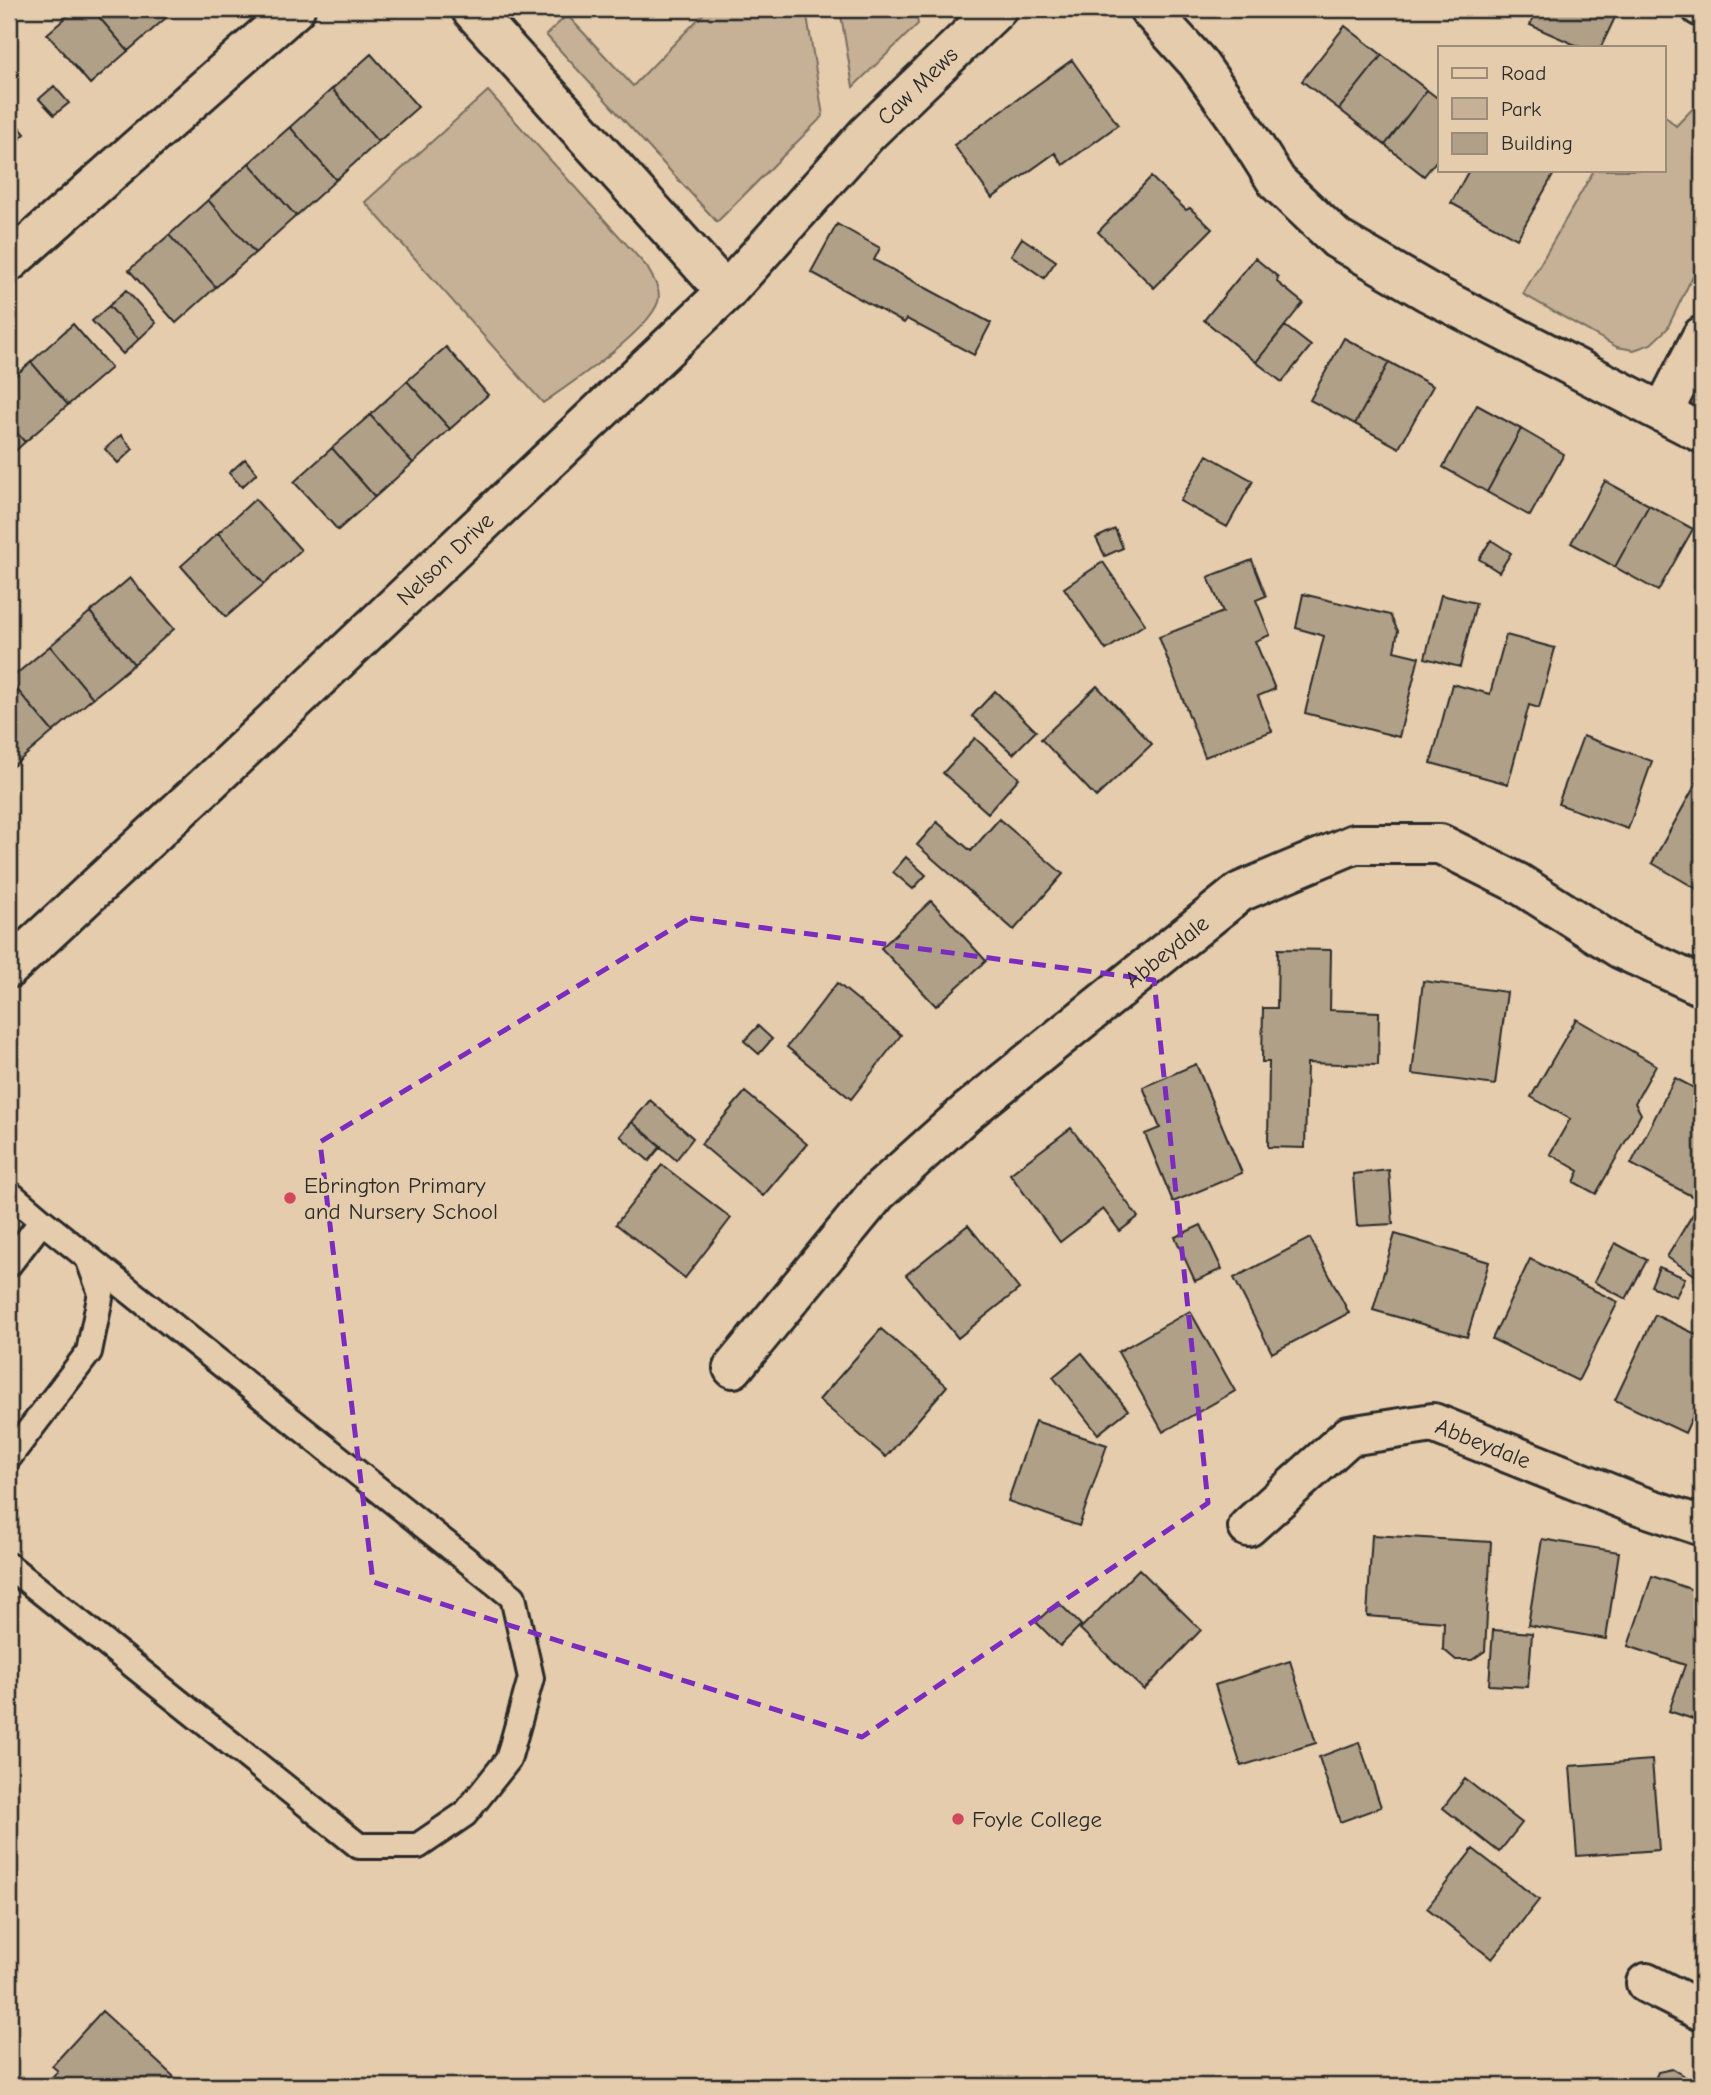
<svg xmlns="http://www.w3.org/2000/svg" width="1711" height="2095" font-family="'Comic Neue',sans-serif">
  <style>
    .green { fill: #c6b197; stroke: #786e61; stroke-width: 2 }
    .building { fill: #b0a088; stroke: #2b2b2b; stroke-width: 2 }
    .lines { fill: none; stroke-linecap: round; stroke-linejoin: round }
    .lane-casing { stroke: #2b2b2b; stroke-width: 30 }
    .street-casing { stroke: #2b2b2b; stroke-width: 44 }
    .lane { stroke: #e4ccac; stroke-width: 24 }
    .street { stroke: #e4ccac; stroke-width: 38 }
    .marked { fill: none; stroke: #7b2cbf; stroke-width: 5; stroke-dasharray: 14 9; stroke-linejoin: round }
    .poi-dot { fill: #d1495b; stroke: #e4ccac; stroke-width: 2.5 }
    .labels { text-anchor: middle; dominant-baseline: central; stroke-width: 6; stroke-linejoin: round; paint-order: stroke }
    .street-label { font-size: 23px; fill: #2b2b2b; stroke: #e4ccac }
    .poi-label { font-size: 23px; fill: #2b2b2b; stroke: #e4ccac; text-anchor: start }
  </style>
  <rect width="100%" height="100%" fill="#e4ccac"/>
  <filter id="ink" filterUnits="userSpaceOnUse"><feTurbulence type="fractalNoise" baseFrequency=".0143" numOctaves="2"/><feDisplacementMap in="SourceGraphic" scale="14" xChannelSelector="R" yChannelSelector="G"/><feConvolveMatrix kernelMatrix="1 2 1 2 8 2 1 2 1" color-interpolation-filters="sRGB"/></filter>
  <g filter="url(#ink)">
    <path class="green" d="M 708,9 L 806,9 L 823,116 L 717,222 L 546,35 L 567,15 L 633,86 Z
      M 840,9 L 915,9 L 918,24 L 853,87 Z
      M 488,91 L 647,267 C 652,277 662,290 658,302 C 648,332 570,384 543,403 L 365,202 Z
      M 1702,99 L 1702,257 L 1667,329 L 1651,344 L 1634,350 L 1617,347 L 1523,294 L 1594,170 L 1664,170 L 1664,115 L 1676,126 Z"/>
    <path class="building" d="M 76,9 L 92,9 L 128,51 L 90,84 L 47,34 Z
      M 92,9 L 160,9 L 167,17 L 128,51 Z
      M 1537,9 L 1619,9 L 1601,47 L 1580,47 L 1530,25 Z
      M 1345,26 L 1382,55 L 1339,109 L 1302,81 Z
      M 371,54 L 418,107 L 378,142 L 332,89 Z
      M 1382,55 L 1427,90 L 1385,145 L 1339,109 Z
      M 1072,60 L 1118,125 L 1063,165 L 1055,153 L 992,198 L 954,145 Z
      M 54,86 L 69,103 L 54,115 L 39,99 Z
      M 332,89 L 378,142 L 336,180 L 290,127 Z
      M 1427,90 L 1440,100 L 1440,156 L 1424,176 L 1385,145 Z
      M 9,115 L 25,134 L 9,149 Z
      M 290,127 L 336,180 L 296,216 L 249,163 Z
      M 249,163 L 296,216 L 255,253 L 208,200 Z
      M 1469,170 L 1556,170 L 1517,239 L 1451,203 Z
      M 1151,177 L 1186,210 L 1190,208 L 1212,229 L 1154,288 L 1098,232 Z
      M 208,200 L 255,253 L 216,287 L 169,235 Z
      M 837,224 L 880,248 L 874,260 L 991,323 L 974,355 L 907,319 L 904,323 L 811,272 Z
      M 169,235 L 216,287 L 176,323 L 129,270 Z
      M 1022,238 L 1056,261 L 1044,278 L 1011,255 Z
      M 1255,258 L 1278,277 L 1277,282 L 1303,303 L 1256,362 L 1204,320 Z
      M 126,290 L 156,323 L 139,339 L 109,306 Z
      M 109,306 L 139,339 L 123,354 L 92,321 Z
      M 73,324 L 111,368 L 68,405 L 31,362 Z
      M 1285,326 L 1311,346 L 1282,382 L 1256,362 Z
      M 1344,338 L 1389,362 L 1355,424 L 1310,400 Z
      M 446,347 L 488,395 L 450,429 L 407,381 Z
      M 31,362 L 68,405 L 25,442 L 9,424 L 9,381 Z
      M 1389,362 L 1433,386 L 1399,448 L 1355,424 Z
      M 407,381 L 450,429 L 413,463 L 370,415 Z
      M 1477,405 L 1521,429 L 1487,492 L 1443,467 Z
      M 370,415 L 413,463 L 375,497 L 332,448 Z
      M 9,424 L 25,442 L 9,457 Z
      M 1521,429 L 1564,454 L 1530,516 L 1487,492 Z
      M 121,435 L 133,449 L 118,463 L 105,449 Z
      M 332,448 L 375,497 L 338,530 L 294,482 Z
      M 1207,455 L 1253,481 L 1227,527 L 1180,501 Z
      M 245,459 L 257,473 L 242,487 L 229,473 Z
      M 1605,481 L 1649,505 L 1615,567 L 1571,543 Z
      M 255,499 L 301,550 L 264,584 L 218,533 Z
      M 1649,505 L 1693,529 L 1658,591 L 1615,567 Z
      M 1115,529 L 1123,548 L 1105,556 L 1096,538 Z
      M 218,533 L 264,584 L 226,617 L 181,566 Z
      M 1491,540 L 1511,553 L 1499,572 L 1479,559 Z
      M 1252,560 L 1266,596 L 1256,600 L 1270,635 L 1255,641 L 1275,689 L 1258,696 L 1272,731 L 1205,757 L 1159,637 L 1223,612 L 1208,577 Z
      M 1103,562 L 1145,624 L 1106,650 L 1064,588 Z
      M 130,578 L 174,629 L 134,664 L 90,612 Z
      M 1303,594 L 1390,615 L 1398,631 L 1394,651 L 1419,657 L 1399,737 L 1305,713 L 1324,636 L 1296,628 Z
      M 1441,595 L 1476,603 L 1460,667 L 1425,658 Z
      M 90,612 L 134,664 L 93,698 L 50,646 Z
      M 1506,635 L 1555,648 L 1539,708 L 1529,705 L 1508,784 L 1431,763 L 1452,684 L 1490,694 Z
      M 50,646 L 93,698 L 53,732 L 9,680 Z
      M 9,680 L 53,732 L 13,766 L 9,761 Z
      M 1097,686 L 1152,744 L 1096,797 L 1041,739 Z
      M 995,691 L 1036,731 L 1013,754 L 972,716 Z
      M 1583,736 L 1652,761 L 1628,829 L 1558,804 Z
      M 975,738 L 1019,778 L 988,813 L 943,773 Z
      M 1697,782 L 1702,785 L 1702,892 L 1652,863 Z
      M 999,819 L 1063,874 L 1014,930 L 917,845 L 937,822 L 971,851 Z
      M 906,857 L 926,875 L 913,889 L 893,872 Z
      M 931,901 L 986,961 L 936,1006 L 881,948 Z
      M 1278,949 L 1331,950 L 1330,1010 L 1379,1012 L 1378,1065 L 1307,1063 L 1305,1148 L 1268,1147 L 1269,1062 L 1262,1062 L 1263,1008 L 1277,1008 Z
      M 1423,981 L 1507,992 L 1495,1085 L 1412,1074 Z
      M 837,983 L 901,1035 L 851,1099 L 787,1047 Z
      M 1576,1019 L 1656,1065 L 1635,1103 L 1641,1114 L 1596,1194 L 1574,1182 L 1579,1171 L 1550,1154 L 1570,1119 L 1531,1097 Z
      M 758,1026 L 772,1039 L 759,1054 L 744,1041 Z
      M 1196,1064 L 1242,1173 L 1173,1202 L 1145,1134 L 1160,1128 L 1143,1087 Z
      M 1675,1078 L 1702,1092 L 1701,1201 L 1631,1164 Z
      M 745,1092 L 807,1144 L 763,1196 L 701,1144 Z
      M 650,1100 L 693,1138 L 676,1160 L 632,1122 Z
      M 632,1122 L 661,1146 L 649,1161 L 620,1136 Z
      M 1071,1128 L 1138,1217 L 1120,1231 L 1103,1209 L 1060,1242 L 1010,1174 Z
      M 662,1165 L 731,1218 L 685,1278 L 616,1224 Z
      M 1389,1170 L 1393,1224 L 1357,1226 L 1353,1174 Z
      M 1693,1214 L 1702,1220 L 1702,1269 L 1698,1277 L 1667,1257 Z
      M 968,1225 L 1019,1289 L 958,1338 L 906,1275 Z
      M 1201,1225 L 1222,1269 L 1195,1281 L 1175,1237 Z
      M 1395,1234 L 1489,1262 L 1467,1337 L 1373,1310 Z
      M 1310,1238 L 1349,1313 L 1272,1353 L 1234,1278 Z
      M 1615,1243 L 1647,1260 L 1626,1299 L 1594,1282 Z
      M 1530,1259 L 1618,1302 L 1578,1381 L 1492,1339 Z
      M 1659,1267 L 1685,1278 L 1676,1297 L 1651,1286 Z
      M 1190,1311 L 1235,1391 L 1163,1432 L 1118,1352 Z
      M 1655,1315 L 1702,1337 L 1702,1396 L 1685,1433 L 1615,1400 Z
      M 881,1329 L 947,1386 L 886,1457 L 819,1400 Z
      M 1082,1353 L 1128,1410 L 1098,1434 L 1053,1377 Z
      M 1035,1421 L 1107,1445 L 1079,1526 L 1008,1501 Z
      M 1372,1535 L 1491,1542 L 1485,1651 L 1472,1660 L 1456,1660 L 1443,1649 L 1444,1622 L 1367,1616 Z
      M 1542,1539 L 1619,1552 L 1606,1639 L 1528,1625 Z
      M 1139,1569 L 1201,1630 L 1144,1690 L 1080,1629 Z
      M 1652,1576 L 1702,1593 L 1702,1722 L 1669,1711 L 1685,1665 L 1628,1646 Z
      M 1058,1602 L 1081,1625 L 1060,1646 L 1036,1622 Z
      M 1493,1630 L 1532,1633 L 1528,1687 L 1489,1685 Z
      M 1290,1661 L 1316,1743 L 1241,1766 L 1215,1685 Z
      M 1359,1742 L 1381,1807 L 1340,1822 L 1319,1757 Z
      M 1652,1760 L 1659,1850 L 1577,1856 L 1570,1766 Z
      M 1465,1779 L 1522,1823 L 1499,1852 L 1443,1808 Z
      M 1473,1849 L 1539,1900 L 1492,1959 L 1427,1908 Z
      M 102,2011 L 184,2086 L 43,2086 L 58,2071 L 52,2066 Z
      M 1672,2069 L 1698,2084 L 1702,2077 L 1702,2086 L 1652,2086 L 1658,2072 Z"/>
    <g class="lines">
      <defs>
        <path id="lane" d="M 1696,12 L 1702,15
          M 9,1193 L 42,1221 L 9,1264
          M 9,1457 L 89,1352 L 101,1293 L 88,1258
          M 9,1566 L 359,1846 L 418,1846 L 465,1814 L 508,1760 L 531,1678 L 513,1597 L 42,1221"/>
        <g id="street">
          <path d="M 471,9 L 726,292"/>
          <path d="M 1149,9 L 1197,62 L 1236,117 L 1277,182 L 1337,239 L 1428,292 L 1702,433"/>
          <path d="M 9,262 L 295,9"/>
          <path d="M 1663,412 L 1702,336"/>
          <path id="s1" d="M 9,968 L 202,789 L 726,292 L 867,134 L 997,9"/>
          <path id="s2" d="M 733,1368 L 877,1193 L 967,1112 L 1240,892 L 1354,844 L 1440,844 L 1518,883 L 1621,949 L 1702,986"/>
          <path id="s3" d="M 1248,1527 L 1349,1436 L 1433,1423 L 1633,1503 L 1702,1526"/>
          <path d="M 1646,1983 L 1702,2011"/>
        </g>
      </defs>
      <use href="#lane" class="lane-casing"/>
      <use href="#street" class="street-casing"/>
      <use href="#lane" class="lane"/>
      <use href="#street" class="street"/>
    </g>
  </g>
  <path class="marked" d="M 690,918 L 1154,980 L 1208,1503 L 862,1737 L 373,1582 L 320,1142 Z"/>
  <g class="poi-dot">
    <circle cx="290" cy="1198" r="7"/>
    <circle cx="958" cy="1819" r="7"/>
  </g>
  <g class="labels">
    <g class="street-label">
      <text stroke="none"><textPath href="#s1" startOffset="1267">Caw Mews</textPath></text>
      <text stroke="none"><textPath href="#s1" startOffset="598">Nelson Drive</textPath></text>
      <text stroke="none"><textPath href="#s2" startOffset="604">Abbeydale</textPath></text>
      <text stroke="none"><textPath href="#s3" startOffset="275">Abbeydale</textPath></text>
    </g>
    <g class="poi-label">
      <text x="304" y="1185">Ebrington Primary<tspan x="304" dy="26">and Nursery School</tspan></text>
      <text x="972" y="1819">Foyle College</text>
    </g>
  </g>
  <rect width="1711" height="2095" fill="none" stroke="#e4ccac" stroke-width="35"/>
  <rect x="18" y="18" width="1676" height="2060" fill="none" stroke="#2b2b2b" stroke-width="2.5" filter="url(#ink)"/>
  <rect x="1438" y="46" width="228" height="126" fill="#e4ccac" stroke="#9a8c78" stroke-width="2"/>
  <rect x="1452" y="68" width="35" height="10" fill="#e4ccac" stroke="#9a8c78" stroke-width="2"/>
  <text x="1501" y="80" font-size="21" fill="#2b2b2b">Road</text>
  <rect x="1452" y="98" width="35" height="21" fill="#c6b197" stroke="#9a8c78" stroke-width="2"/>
  <text x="1501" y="116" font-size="21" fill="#2b2b2b">Park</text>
  <rect x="1452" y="133" width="35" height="21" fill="#b0a088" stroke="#9a8c78" stroke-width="2"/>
  <text x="1501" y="150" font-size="21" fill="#2b2b2b">Building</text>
</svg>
